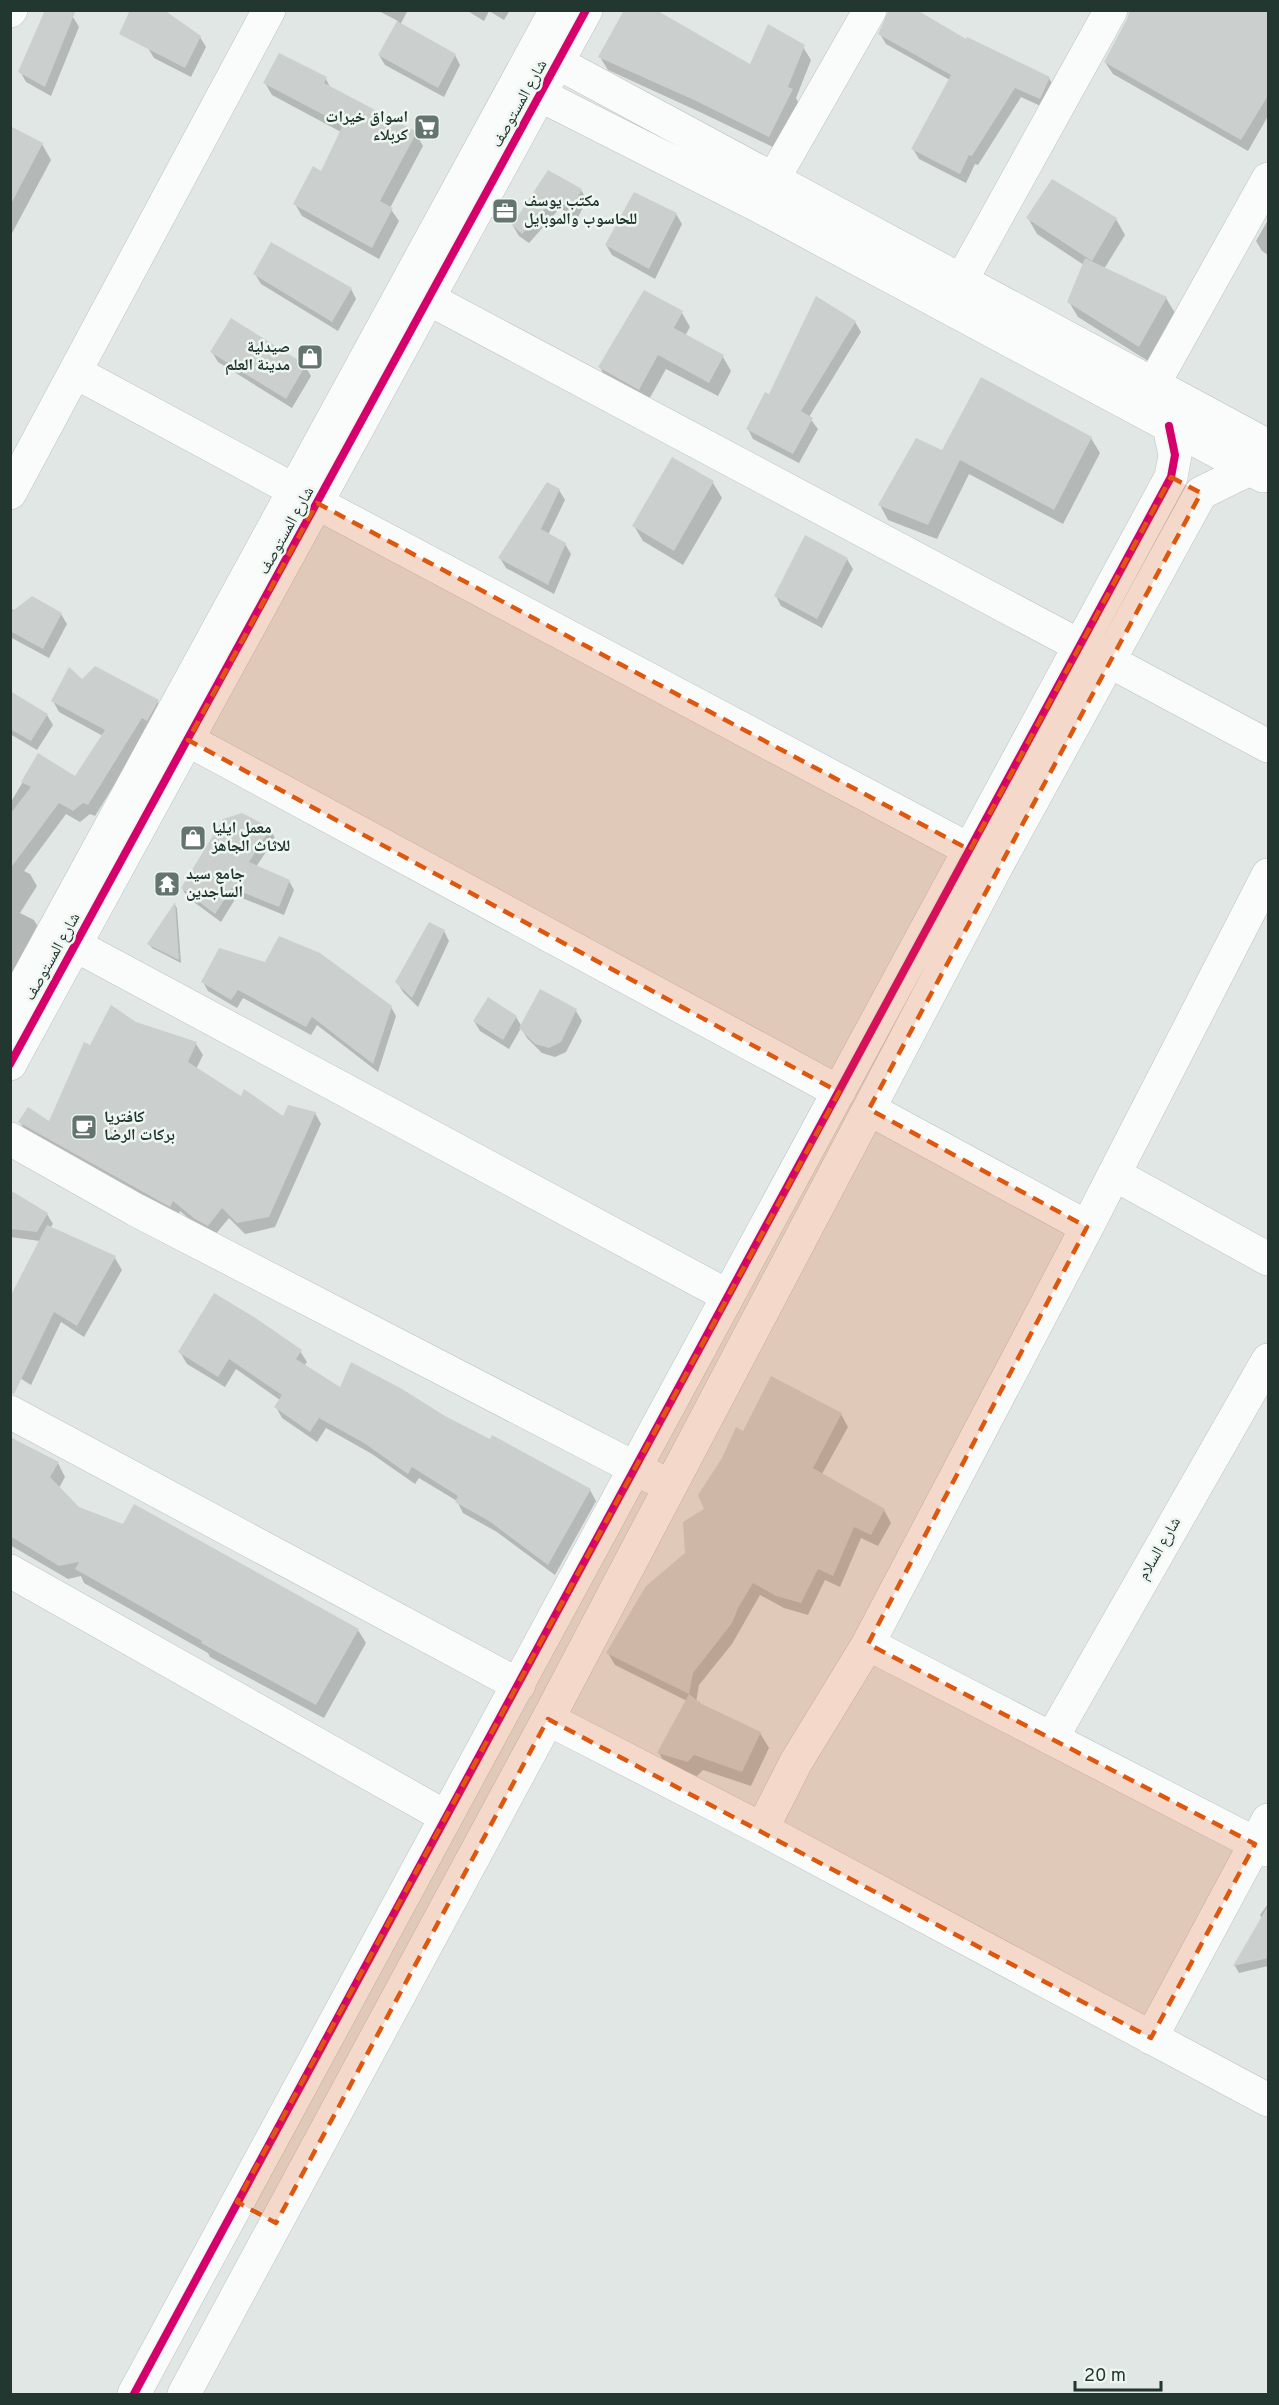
<svg xmlns="http://www.w3.org/2000/svg" width="1279" height="2405" font-family="Overpass,'Noto Naskh Arabic',sans-serif">
  <style>
    .shadow { fill: #0003 }
    .building { fill: #cbd0ce }
    .lines { fill: none; stroke-linecap: round; stroke-linejoin: round }
    .minor-casing { stroke: #bec3c1; stroke-width: 34 }
    .minor { stroke: #fafbfb; stroke-width: 33 }
    .cycleway-casing { stroke: #eff6f2; stroke-width: 11 }
    .cycleway { stroke: #d6006c; stroke-width: 8 }
    .marked { fill: #de570e; fill-opacity: 0.2; stroke: #de570e; stroke-width: 4.5; stroke-dasharray: 12 8; stroke-linejoin: round }
    .labels { text-anchor: middle; dominant-baseline: central; stroke-width: 5; stroke-linejoin: round; paint-order: stroke }
    .street-label { font-size: 16px; fill: #213730; stroke: #eff6f2 }
    .poi-label { font-size: 16px; font-weight: bold; fill: #213730; stroke: #eff6f2; text-anchor: start }
  </style>
  <rect width="100%" height="100%" fill="#e1e7e4"/>
  <path class="shadow" d="M 377,10 L 408,10 L 400,25 L 455,55 L 460,65 L 444,97 L 385,65 L 379,55 L 398,21 Z
    M 466,10 L 510,10 L 504,20 L 489,11 L 484,21 Z
    M 1268,10 L 1268,116 L 1248,151 L 1113,74 L 1105,62 L 1129,19 Z
    M 73,17 L 79,27 L 51,96 L 26,82 L 20,71 Z
    M 880,34 L 967,41 L 1049,78 L 1055,89 L 1045,108 L 1021,97 L 978,165 L 975,164 L 966,183 L 919,159 L 913,149 L 950,80 L 886,44 Z
    M 200,37 L 206,47 L 191,77 L 154,58 L 148,48 Z
    M 803,47 L 811,60 L 796,98 L 799,104 L 777,149 L 702,113 L 608,70 L 600,57 L 751,66 Z
    M 326,79 L 331,89 L 416,134 L 423,146 L 390,208 L 399,221 L 379,259 L 302,216 L 295,204 L 322,173 L 341,132 L 272,95 L 265,83 Z
    M 10,128 L 42,144 L 51,160 L 10,237 Z
    M 549,172 L 581,190 L 587,200 L 577,219 L 560,208 L 529,243 L 519,236 L 513,226 Z
    M 676,214 L 682,224 L 655,279 L 612,255 L 606,245 Z
    M 1028,218 L 1116,219 L 1125,235 L 1104,269 L 1166,298 L 1175,313 L 1148,361 L 1078,317 L 1069,302 L 1084,265 L 1037,234 Z
    M 1268,220 L 1268,255 L 1262,251 L 1256,241 Z
    M 255,274 L 351,289 L 356,299 L 338,331 L 261,284 Z
    M 682,313 L 690,327 L 685,336 L 723,357 L 731,371 L 718,396 L 666,369 L 647,403 L 608,382 L 600,367 Z
    M 855,322 L 861,332 L 809,417 L 818,429 L 799,463 L 753,439 L 748,429 L 770,396 Z
    M 212,352 L 305,366 L 311,376 L 292,408 L 218,362 Z
    M 1091,438 L 1100,453 L 1063,524 L 969,474 L 937,539 L 888,520 L 880,505 L 942,452 Z
    M 713,483 L 722,498 L 683,565 L 643,541 L 634,526 Z
    M 559,490 L 565,500 L 548,535 L 565,544 L 571,554 L 554,594 L 506,568 L 500,558 Z
    M 847,559 L 853,569 L 822,628 L 781,606 L 776,596 Z
    M 10,608 L 15,611 L 61,614 L 67,624 L 49,658 L 10,637 Z
    M 82,682 L 157,701 L 164,712 L 149,729 L 95,816 L 90,814 L 80,822 L 66,814 L 24,871 L 30,874 L 37,886 L 20,913 L 34,920 L 41,932 L 10,989 L 10,799 L 12,800 L 39,755 L 75,778 L 103,736 L 59,712 L 53,701 Z
    M 10,692 L 47,715 L 53,725 L 37,750 L 10,734 Z
    M 270,829 L 275,838 L 256,867 L 289,881 L 294,890 L 284,915 L 237,896 L 221,922 L 187,897 L 182,888 Z
    M 175,905 L 177,908 L 181,963 L 152,948 L 149,944 Z
    M 444,931 L 449,941 L 418,1007 L 403,992 L 397,982 Z
    M 203,982 L 391,1007 L 396,1016 L 378,1072 L 317,1025 L 311,1035 L 243,998 L 237,1008 L 208,991 Z
    M 576,1011 L 582,1021 L 566,1052 L 555,1057 L 542,1053 L 527,1038 L 521,1028 L 509,1049 L 480,1031 L 474,1021 L 516,1017 L 522,1027 Z
    M 136,1024 L 196,1044 L 203,1055 L 196,1069 L 241,1098 L 284,1118 L 315,1113 L 321,1124 L 275,1227 L 245,1234 L 229,1218 L 214,1236 L 202,1230 L 180,1211 L 177,1217 L 27,1134 L 20,1122 L 50,1123 L 91,1047 Z
    M 10,1192 L 47,1214 L 53,1224 L 50,1228 L 115,1258 L 122,1270 L 84,1337 L 61,1322 L 31,1385 L 10,1372 L 40,1241 L 10,1237 Z
    M 300,1351 L 307,1362 L 304,1366 L 340,1390 L 444,1417 L 590,1490 L 596,1501 L 555,1575 L 497,1532 L 463,1513 L 457,1501 L 419,1478 L 415,1484 L 372,1454 L 326,1428 L 317,1442 L 282,1418 L 276,1407 L 280,1400 L 236,1369 L 225,1387 L 187,1364 L 180,1352 Z
    M 841,1414 L 848,1427 L 822,1474 L 884,1510 L 891,1523 L 878,1546 L 861,1538 L 840,1587 L 825,1580 L 808,1615 L 784,1608 L 760,1595 L 732,1644 L 699,1685 L 696,1702 L 760,1733 L 769,1748 L 751,1786 L 703,1770 L 697,1776 L 668,1768 L 659,1753 L 687,1701 L 615,1665 L 608,1653 L 687,1554 L 705,1510 L 744,1433 Z
    M 10,1439 L 58,1463 L 65,1477 L 59,1488 L 78,1508 L 358,1630 L 366,1643 L 324,1718 L 210,1657 L 208,1653 L 84,1583 L 81,1576 L 68,1579 L 10,1545 Z
    M 1268,1904 L 1268,1966 L 1239,1973 L 1235,1966 L 1262,1918 L 1260,1915 Z"/>
  <path class="building" d="M 45,10 L 76,10 L 45,87 L 18,72 Z
    M 130,10 L 164,10 L 201,36 L 185,68 L 119,34 Z
    M 624,10 L 656,10 L 750,64 L 768,24 L 805,45 L 788,87 L 793,89 L 769,137 L 694,100 L 598,57 Z
    M 889,10 L 917,10 L 966,39 L 967,37 L 1050,77 L 1040,99 L 1015,88 L 972,156 L 969,155 L 960,174 L 911,149 L 951,75 L 878,34 Z
    M 1130,10 L 1269,10 L 1269,94 L 1241,140 L 1104,62 L 1127,19 Z
    M 397,21 L 456,54 L 438,88 L 378,55 Z
    M 279,53 L 327,77 L 324,83 L 417,132 L 380,201 L 393,208 L 372,248 L 293,204 L 313,166 L 321,171 L 343,125 L 263,83 Z
    M 10,126 L 43,143 L 10,206 Z
    M 548,170 L 582,189 L 571,210 L 554,199 L 522,234 L 512,225 Z
    M 1052,179 L 1117,218 L 1092,261 L 1026,218 Z
    M 634,192 L 677,213 L 649,269 L 605,245 Z
    M 271,242 L 352,288 L 332,322 L 253,274 Z
    M 1085,258 L 1167,297 L 1139,347 L 1067,302 Z
    M 644,290 L 683,311 L 674,328 L 724,355 L 709,383 L 658,355 L 639,390 L 598,367 Z
    M 816,296 L 856,321 L 801,411 L 813,418 L 793,454 L 746,429 L 765,392 L 769,394 Z
    M 231,318 L 306,365 L 286,399 L 210,352 Z
    M 981,377 L 1092,437 L 1054,510 L 960,460 L 928,525 L 878,505 L 916,438 L 942,450 Z
    M 672,457 L 714,481 L 674,551 L 632,526 Z
    M 547,482 L 560,489 L 541,529 L 566,543 L 548,585 L 498,558 Z
    M 805,535 L 848,558 L 817,619 L 774,596 Z
    M 32,596 L 62,613 L 43,649 L 10,631 L 10,613 Z
    M 95,666 L 159,700 L 147,721 L 142,718 L 88,805 L 83,803 L 73,811 L 59,803 L 10,869 L 10,814 L 31,787 L 21,782 L 38,753 L 75,776 L 105,730 L 51,701 L 69,667 L 82,679 Z
    M 10,691 L 48,714 L 31,741 L 10,729 Z
    M 242,813 L 271,828 L 249,862 L 290,880 L 279,907 L 232,888 L 215,914 L 181,888 L 223,819 Z
    M 175,902 L 179,960 L 147,944 Z
    M 429,922 L 445,930 L 412,998 L 395,982 Z
    M 279,936 L 320,953 L 392,1006 L 373,1064 L 312,1017 L 306,1027 L 238,990 L 231,1000 L 201,982 L 219,948 L 265,962 Z
    M 540,989 L 577,1009 L 561,1042 L 549,1048 L 535,1044 L 519,1028 Z
    M 488,997 L 517,1016 L 503,1040 L 473,1021 Z
    M 111,1005 L 136,1022 L 197,1042 L 188,1062 L 241,1096 L 244,1089 L 283,1116 L 288,1105 L 316,1112 L 269,1217 L 237,1223 L 222,1208 L 208,1226 L 195,1219 L 173,1201 L 170,1207 L 18,1122 L 28,1107 L 49,1121 L 84,1042 L 90,1045 Z
    M 10,1190 L 48,1213 L 37,1232 L 10,1229 Z
    M 47,1225 L 116,1256 L 77,1326 L 54,1312 L 14,1394 L 10,1393 L 10,1297 Z
    M 214,1293 L 254,1317 L 302,1350 L 296,1359 L 340,1387 L 351,1362 L 402,1389 L 445,1416 L 490,1439 L 492,1435 L 591,1489 L 548,1565 L 489,1521 L 455,1502 L 458,1496 L 412,1467 L 408,1474 L 364,1443 L 319,1418 L 310,1432 L 274,1407 L 282,1395 L 229,1359 L 218,1377 L 178,1352 Z
    M 771,1376 L 842,1413 L 813,1468 L 885,1509 L 871,1535 L 854,1527 L 833,1576 L 818,1569 L 801,1603 L 776,1596 L 753,1583 L 738,1608 L 732,1623 L 693,1673 L 689,1694 L 606,1653 L 646,1586 L 685,1553 L 683,1522 L 704,1509 L 698,1495 L 722,1458 L 736,1427 L 743,1431 Z
    M 10,1437 L 59,1462 L 50,1477 L 79,1507 L 123,1524 L 134,1504 L 359,1629 L 316,1705 L 201,1643 L 202,1641 L 75,1569 L 79,1562 L 59,1566 L 10,1536 Z
    M 689,1694 L 702,1704 L 761,1732 L 742,1772 L 694,1755 L 688,1762 L 657,1753 Z
    M 1269,1904 L 1269,1958 L 1233,1966 Z"/>
  <g class="lines">
    <defs>
      <path id="minor" d="M 10,11 L 11,10
        M 558,63 L 1268,446
        M 540,95 L 759,206 L 1263,476
        M 762,199 L 870,10
        M 961,281 L 1111,10
        M 429,299 L 1080,646
        M 75,372 L 294,490
        M 1153,385 L 1268,179
        M 10,493 L 269,10
        M 317,503 L 970,850
        M 1109,661 L 1268,746
        M 188,740 L 839,1092
        M 75,945 L 728,1296
        M 10,1011 L 556,10
        M 10,1064 L 586,10
        M 869,1109 L 1087,1227
        M 10,1139 L 136,1210 L 654,1478
        M 1114,1174 L 1268,1259
        M 10,1412 L 519,1685
        M 10,1571 L 446,1817
        M 868,1644 L 1268,1850
        M 548,1719 L 762,1829 L 1268,2100
        M 1052,1738 L 1268,1360
        M 762,1829 L 796,1762 L 868,1644 L 1087,1227 L 1268,875
        M 1151,2038 L 1268,1820
        M 134,2394 L 1171,477 L 1175,455 L 1169,426
        M 184,2394 L 548,1719 L 995,869 L 1201,493 L 1250,469"/>
    </defs>
    <use href="#minor" class="minor-casing"/>
    <use href="#minor" class="minor"/>
    <defs>
      <path id="cycleway" d="M 10,1064 L 586,10
        M 134,2394 L 1171,477 L 1175,455 L 1169,426"/>
    </defs>
    <use href="#cycleway" class="cycleway-casing"/>
    <use href="#cycleway" class="cycleway"/>
  </g>
  <path class="marked" d="M 1171,477 L 1201,493 L 869,1109 L 1087,1227 L 868,1644 L 1255,1844 L 1151,2038 L 548,1719 L 276,2223 L 237,2202 L 839,1092 L 188,740 L 317,503 L 970,850 Z"/>
  <defs>
    <symbol id="supermarket-square" viewBox="-11 -11 22 22"><rect x="-9" y="-9" width="18" height="18" rx="4" fill="#64756f" stroke="#eff6f2"/><path d="M-6-5.5h2.5l.6 2H6L4.5 2H-2.5L-4.4-4H-6ZM-1.5 3.2a1.3 1.3 0 1 0 .1 0ZM3 3.2a1.3 1.3 0 1 0 .1 0Z" fill="#fff"/></symbol>
    <symbol id="office-square" viewBox="-11 -11 22 22"><rect x="-9" y="-9" width="18" height="18" rx="4" fill="#64756f" stroke="#eff6f2"/><path d="M-6-3h4V-5.5h4V-3h4V5H-6ZM-1-4.5V-3h2v-1.5ZM-6 0V1H6V0Z" fill="#fff"/></symbol>
    <symbol id="shop-square" viewBox="-11 -11 22 22"><rect x="-9" y="-9" width="18" height="18" rx="4" fill="#64756f" stroke="#eff6f2"/><path d="M-5-2.5h2.3a2.7 3.5 0 0 1 5.4 0H5L5.5 6h-11ZM-1.5-2.5h3a1.5 2.3 0 0 0-3 0Z" fill="#fff"/></symbol>
    <symbol id="temple-square" viewBox="-11 -11 22 22"><rect x="-9" y="-9" width="18" height="18" rx="4" fill="#64756f" stroke="#eff6f2"/><path d="M0-6L5-2H3V0L6.5 2.5H4V6H1.5V3h-3V6H-4V2.5H-6.5L-3 0V-2H-5Z" fill="#fff"/></symbol>
    <symbol id="cafe-square" viewBox="-11 -11 22 22"><rect x="-9" y="-9" width="18" height="18" rx="4" fill="#64756f" stroke="#eff6f2"/><path d="M-5.5-4.5H6V0H3Q3 3.5 0 3.5H-2.5Q-5.5 3.5-5.5 0ZM3-3.2v2h1.7v-2ZM-6 4.5H4V6H-6Z" fill="#fff"/></symbol>
  </defs>
  <g fill-rule="evenodd">
    <use href="#supermarket-square" x="412" y="112" width="30" height="30"/>
    <use href="#office-square" x="490" y="196" width="30" height="30"/>
    <use href="#shop-square" x="295" y="342" width="30" height="30"/>
    <use href="#shop-square" x="178" y="823" width="30" height="30"/>
    <use href="#temple-square" x="152" y="869" width="30" height="30"/>
    <use href="#cafe-square" x="69" y="1112" width="30" height="30"/>
  </g>
  <g class="labels">
    <g class="street-label">
      <text transform="translate(520 104) rotate(-61)">شارع المستوصف</text>
      <text transform="translate(287 531) rotate(-61)">شارع المستوصف</text>
      <text transform="translate(53 957) rotate(-61)">شارع المستوصف</text>
      <text transform="translate(1160 1549) rotate(-60)">شارع السلام</text>
    </g>
    <g class="poi-label">
      <text x="408" y="118" text-anchor="end">اسواق خيرات<tspan x="408" dy="18">كربلاء</tspan></text>
      <text x="524" y="202">مكتب يوسف<tspan x="524" dy="18">للحاسوب والموبايل</tspan></text>
      <text x="290" y="348" text-anchor="end">صيدلية<tspan x="290" dy="18">مدينة العلم</tspan></text>
      <text x="212" y="829">معمل ايليا<tspan x="212" dy="18">للاثاث الجاهز</tspan></text>
      <text x="186" y="875">جامع سيد<tspan x="186" dy="18">الساجدين</tspan></text>
      <text x="104" y="1118">كافتريا<tspan x="104" dy="18">بركات الرضا</tspan></text>
    </g>
  </g>
  <rect width="1279" height="2405" fill="none" stroke="#213730" stroke-width="24"/>
  <path d="M1075 2381v9h86v-9" fill="none" stroke="#213730" stroke-width="3"/>
  <text x="1084" y="2381" font-size="18" fill="#213730" stroke="#eff6f2" stroke-width="4.5" paint-order="stroke">20 m</text>
</svg>
